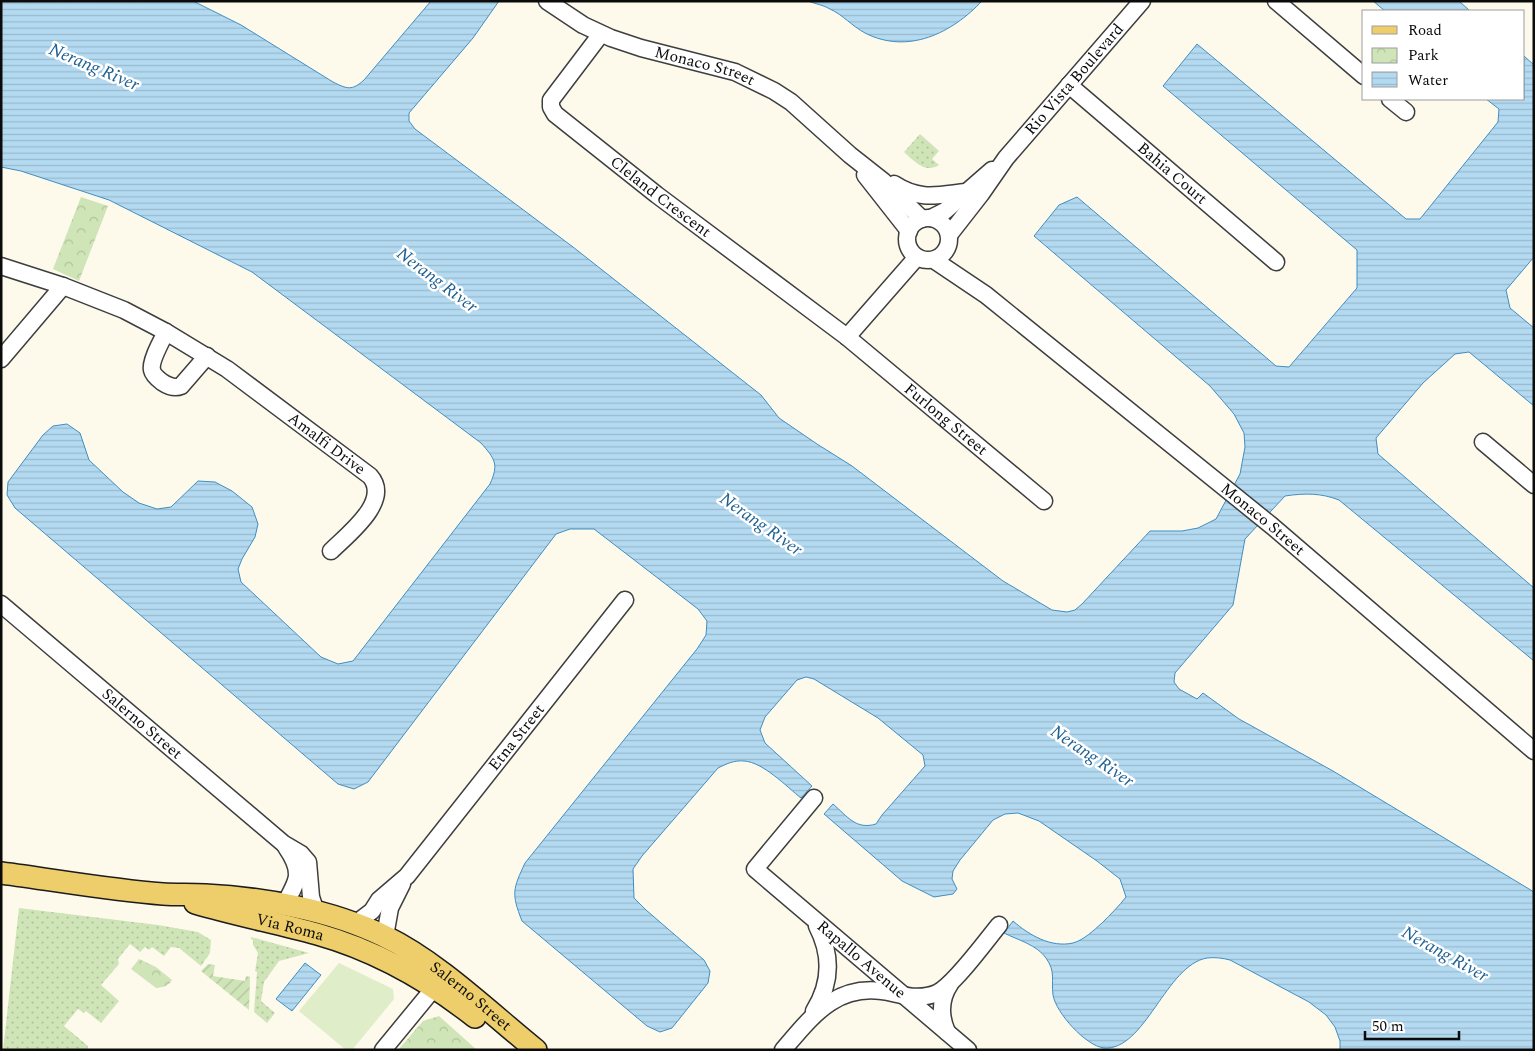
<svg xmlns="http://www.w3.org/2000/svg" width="1535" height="1051" font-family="Spectral,serif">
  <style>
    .grass { fill: url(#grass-dots) }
    .park { fill: url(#park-crowns) }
    .garden { fill: url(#garden-furrows) }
    .pitch { fill: #e0edc9 }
    .water { fill: url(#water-rules); stroke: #408ec2 }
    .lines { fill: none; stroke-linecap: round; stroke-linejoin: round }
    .minor-casing { stroke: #3e3e3e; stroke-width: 19 }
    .major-casing { stroke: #1c1c1c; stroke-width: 24 }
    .minor { stroke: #fff; stroke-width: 16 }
    .major { stroke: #eece6a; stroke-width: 21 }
    .labels { text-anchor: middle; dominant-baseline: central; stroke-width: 5; stroke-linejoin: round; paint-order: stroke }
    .street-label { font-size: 16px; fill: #0b0b0b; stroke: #fff }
    .water-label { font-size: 18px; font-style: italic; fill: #1f6092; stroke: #fff }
  </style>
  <defs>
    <pattern id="grass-dots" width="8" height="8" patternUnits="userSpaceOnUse" patternTransform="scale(1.25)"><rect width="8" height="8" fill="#cfe5b8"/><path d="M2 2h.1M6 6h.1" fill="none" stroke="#b0c39d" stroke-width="1.8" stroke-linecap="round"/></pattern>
    <pattern id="park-crowns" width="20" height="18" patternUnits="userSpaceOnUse" patternTransform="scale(1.25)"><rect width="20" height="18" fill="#cfe5b8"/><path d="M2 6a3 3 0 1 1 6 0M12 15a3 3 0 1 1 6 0" fill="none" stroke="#b0c39d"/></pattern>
    <pattern id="garden-furrows" width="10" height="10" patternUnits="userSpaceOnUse" patternTransform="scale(1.25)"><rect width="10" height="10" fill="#cfe5b8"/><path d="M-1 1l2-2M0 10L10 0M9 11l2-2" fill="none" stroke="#b0c39d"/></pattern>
    <pattern id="water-rules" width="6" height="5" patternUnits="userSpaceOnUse" patternTransform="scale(1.25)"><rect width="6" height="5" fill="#b3daf1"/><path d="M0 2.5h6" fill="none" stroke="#99bacd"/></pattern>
  </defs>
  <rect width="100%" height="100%" fill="#fdfaeb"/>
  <path class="grass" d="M 920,134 L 939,151 L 932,159 L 939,165 C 925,174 914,161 904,152 Z
    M 19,908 L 158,925 L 198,932 L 211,940 L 210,953 L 201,966 L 179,948 L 171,947 L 164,956 L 152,947 L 149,950 L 145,947 L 140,952 L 130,944 L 118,959 L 119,964 L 101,985 L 119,1001 L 101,1023 L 86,1011 L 84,1013 L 78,1009 L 64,1026 L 88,1046 L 87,1050 L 3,1050 Z
    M 251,937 L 309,953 L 279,961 L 264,982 L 261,1001 L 275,1013 L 267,1023 L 254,1012 L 257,972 L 255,971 L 258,953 L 253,945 L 253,940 L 251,939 Z"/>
  <path class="park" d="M 81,197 L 108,206 L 79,281 L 53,269 Z
    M 139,959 L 156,967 L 172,980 C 168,987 163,987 156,988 L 131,969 Z
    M 439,1016 L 477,1050 L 398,1050 L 423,1021 Z"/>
  <path class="garden" d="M 208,964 L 215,965 L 213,976 L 245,981 L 246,976 L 250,977 L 249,1010 L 201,971 Z"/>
  <path class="pitch" d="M 339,963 L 393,989 L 394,999 L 352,1050 L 346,1050 L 299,1011 Z"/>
  <path class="water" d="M 1,1 L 193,1 L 241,25 L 333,82 C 347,89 352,91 364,80 L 431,1 L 499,1 L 473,38 L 409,113 L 409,121 L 415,129 L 573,247 L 761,395 L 779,418 L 817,444 L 852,466 L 1003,581 L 1052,610 L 1067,612 L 1075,610 L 1082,604 L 1150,531 L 1182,531 L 1198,528 L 1216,519 L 1240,474 L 1245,447 L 1244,433 L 1234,414 L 1210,386 L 1034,236 L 1059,205 L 1077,197 L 1276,366 L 1289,367 L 1357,288 L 1357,250 L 1163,86 L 1197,44 L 1406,219 L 1420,219 L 1498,122 L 1499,109 L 1486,99 L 1524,99 L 1524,56 L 1534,65 L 1534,257 L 1506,290 L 1510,308 L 1534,328 L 1534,406 L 1469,352 L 1455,354 L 1423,383 L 1376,438 L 1378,454 L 1534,588 L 1534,661 L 1339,500 C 1321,493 1305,493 1285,496 L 1245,539 L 1233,605 L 1175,673 L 1174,682 L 1179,689 L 1197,699 L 1203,693 L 1239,719 L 1333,771 L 1534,892 L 1534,1050 L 1340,1050 L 1340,1041 L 1335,1027 L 1326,1015 L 1309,1002 L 1230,960 C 1222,958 1215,957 1207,958 C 1166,965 1145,1051 1104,1048 C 1086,1046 1056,1013 1053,995 C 1051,980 1056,972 1046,958 C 1037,945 1018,940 1004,933 L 1013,921 C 1029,935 1051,948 1073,943 C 1084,940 1094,930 1102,923 C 1111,914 1119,906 1126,897 L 1120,879 L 1097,861 L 1039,821 L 1018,813 L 1005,814 L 993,820 L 960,860 L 953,871 L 952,879 L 957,889 L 953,894 L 934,897 L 902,881 L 824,814 L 833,804 C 848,817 856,830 876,824 L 882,815 L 925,766 L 923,755 L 878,718 L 814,679 L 806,677 L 797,680 L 765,717 L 760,730 L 765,743 L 812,786 L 801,798 C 787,787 763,762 744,761 C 734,760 726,764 718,768 L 642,856 L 633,869 L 634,898 L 646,910 L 704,960 L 710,971 L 708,983 L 672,1028 L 660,1032 L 647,1026 L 522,921 C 511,893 513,889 525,863 L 697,649 L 706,635 L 707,621 L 698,609 L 594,529 L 570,529 L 556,534 L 368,782 L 354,789 L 338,784 L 15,508 L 7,495 L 8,482 L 43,435 L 53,426 L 67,424 L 80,433 L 89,460 L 123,492 L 139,503 L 157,509 L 171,507 L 198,481 L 215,482 L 232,491 L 252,507 L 258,524 L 255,537 L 242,559 L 238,569 L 241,582 L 321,657 L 338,664 L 353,661 L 490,484 C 499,464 495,459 481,443 L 252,272 L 109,200 L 21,171 L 1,167 Z
    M 808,1 L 982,1 C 952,33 908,55 865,33 C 852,26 843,15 830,9 C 824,5 815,4 808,1 Z
    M 1373,1 L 1459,1 L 1470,11 L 1385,11 Z
    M 305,963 L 321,975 L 292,1011 L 276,999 Z"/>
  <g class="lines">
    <defs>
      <g id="minor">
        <path id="s1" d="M 547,1 L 583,25 L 611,38 L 641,48 L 735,72 L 774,91 L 791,102 L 850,155 L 883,181 L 922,219"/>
        <path d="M 1276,1 L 1364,76"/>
        <path id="s2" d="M 601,34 L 551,100 L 551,107 L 555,114 L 657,195 L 847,337 L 1044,501"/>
        <path id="s3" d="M 1069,85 L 1276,262"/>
        <path d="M 1390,99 L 1406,112"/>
        <path d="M 865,175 L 909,231"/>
        <path d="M 894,184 C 920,201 938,195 966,192"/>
        <path d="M 931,218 L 945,211 L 992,170"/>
        <circle cx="928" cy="239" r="21"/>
        <path id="s4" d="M 949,235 L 981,194 L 1006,158 L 1142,1"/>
        <path id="s5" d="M 934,260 L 986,295 L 1272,526 L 1534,751"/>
        <path id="s6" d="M 1,266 L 63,286 L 124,310 L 166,332 L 227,369 L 370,476 C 392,501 347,535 331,551"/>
        <path d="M 166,332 C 162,340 150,361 152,370 C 153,375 158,379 162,382 C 168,386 174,389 181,386 L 207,356"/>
        <path d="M 847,337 L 917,257"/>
        <path d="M 1,359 L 63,286"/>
        <path d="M 1483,442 L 1534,485"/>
        <path id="s7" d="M 1,604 L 284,844 L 301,854 L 308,862 L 311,897 L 316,912"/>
        <path id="s8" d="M 814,798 L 755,869 L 968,1050"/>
        <path d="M 284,905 C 299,879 303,872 286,847"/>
        <path id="s9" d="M 355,924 L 372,911 L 379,900 L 407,876 L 625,600"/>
        <path d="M 385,936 L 390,908 L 402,884"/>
        <path d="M 814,1011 C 831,984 832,955 817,926"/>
        <path d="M 947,1032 C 940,1016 940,999 950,984"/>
        <path d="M 383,1050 L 434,988"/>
        <path d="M 783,1050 C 812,1016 837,982 888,992 C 904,996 921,1000 937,993 C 954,985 985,942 999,925"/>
      </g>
      <g id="major">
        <path id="s10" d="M 1,873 C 55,880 109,890 163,894 C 177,895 191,894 205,895 C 264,898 331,910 384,936 C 438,962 489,1012 536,1050"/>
        <path id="s11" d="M 195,903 C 236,915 277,923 317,934 C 374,950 429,981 475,1017"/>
      </g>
    </defs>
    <use href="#minor" class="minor-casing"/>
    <use href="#major" class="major-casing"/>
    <use href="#minor" class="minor"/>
    <use href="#major" class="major"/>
  </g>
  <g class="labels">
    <g class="street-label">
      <text stroke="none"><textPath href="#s1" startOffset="172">Monaco Street</textPath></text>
      <text stroke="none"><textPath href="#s4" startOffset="200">Rio Vista Boulevard</textPath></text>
      <text stroke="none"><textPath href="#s3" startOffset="136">Bahia Court</textPath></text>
      <text stroke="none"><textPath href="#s2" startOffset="232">Cleland Crescent</textPath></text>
      <text stroke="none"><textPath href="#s2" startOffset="594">Furlong Street</textPath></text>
      <text stroke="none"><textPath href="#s6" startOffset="374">Amalfi Drive</textPath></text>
      <text stroke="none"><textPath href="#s5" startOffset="419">Monaco Street</textPath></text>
      <text stroke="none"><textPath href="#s7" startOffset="185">Salerno Street</textPath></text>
      <text stroke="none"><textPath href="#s9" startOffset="248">Etna Street</textPath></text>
      <text stroke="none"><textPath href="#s11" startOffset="98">Via Roma</textPath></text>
      <text stroke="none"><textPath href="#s8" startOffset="232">Rapallo Avenue</textPath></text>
      <text stroke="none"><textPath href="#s10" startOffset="496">Salerno Street</textPath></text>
    </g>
    <g class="water-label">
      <text transform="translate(94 67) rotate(23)">Nerang River</text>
      <text transform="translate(437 280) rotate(37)">Nerang River</text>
      <text transform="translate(761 524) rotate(35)">Nerang River</text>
      <text transform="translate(1092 756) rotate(34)">Nerang River</text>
      <text transform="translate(1445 954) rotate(29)">Nerang River</text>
    </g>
  </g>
  <rect width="1535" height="1051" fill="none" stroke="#0b0b0b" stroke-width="5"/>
  <rect x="1362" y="10" width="162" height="90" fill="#ffffff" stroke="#9d9d9d"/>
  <rect x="1372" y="26" width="25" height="8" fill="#eece6a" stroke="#9d9d9d"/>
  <text x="1408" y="35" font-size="15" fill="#0b0b0b">Road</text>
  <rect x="1372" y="48" width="25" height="15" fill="url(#park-crowns)" stroke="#9d9d9d"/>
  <text x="1408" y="60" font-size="15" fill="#0b0b0b">Park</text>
  <rect x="1372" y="72" width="25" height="15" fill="url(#water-rules)" stroke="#9d9d9d"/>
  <text x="1408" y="85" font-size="15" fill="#0b0b0b">Water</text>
  <path d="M1365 1031v8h94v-8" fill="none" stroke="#0b0b0b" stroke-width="2.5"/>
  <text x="1372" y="1031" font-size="15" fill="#0b0b0b" stroke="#ffffff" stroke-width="4" paint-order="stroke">50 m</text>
</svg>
